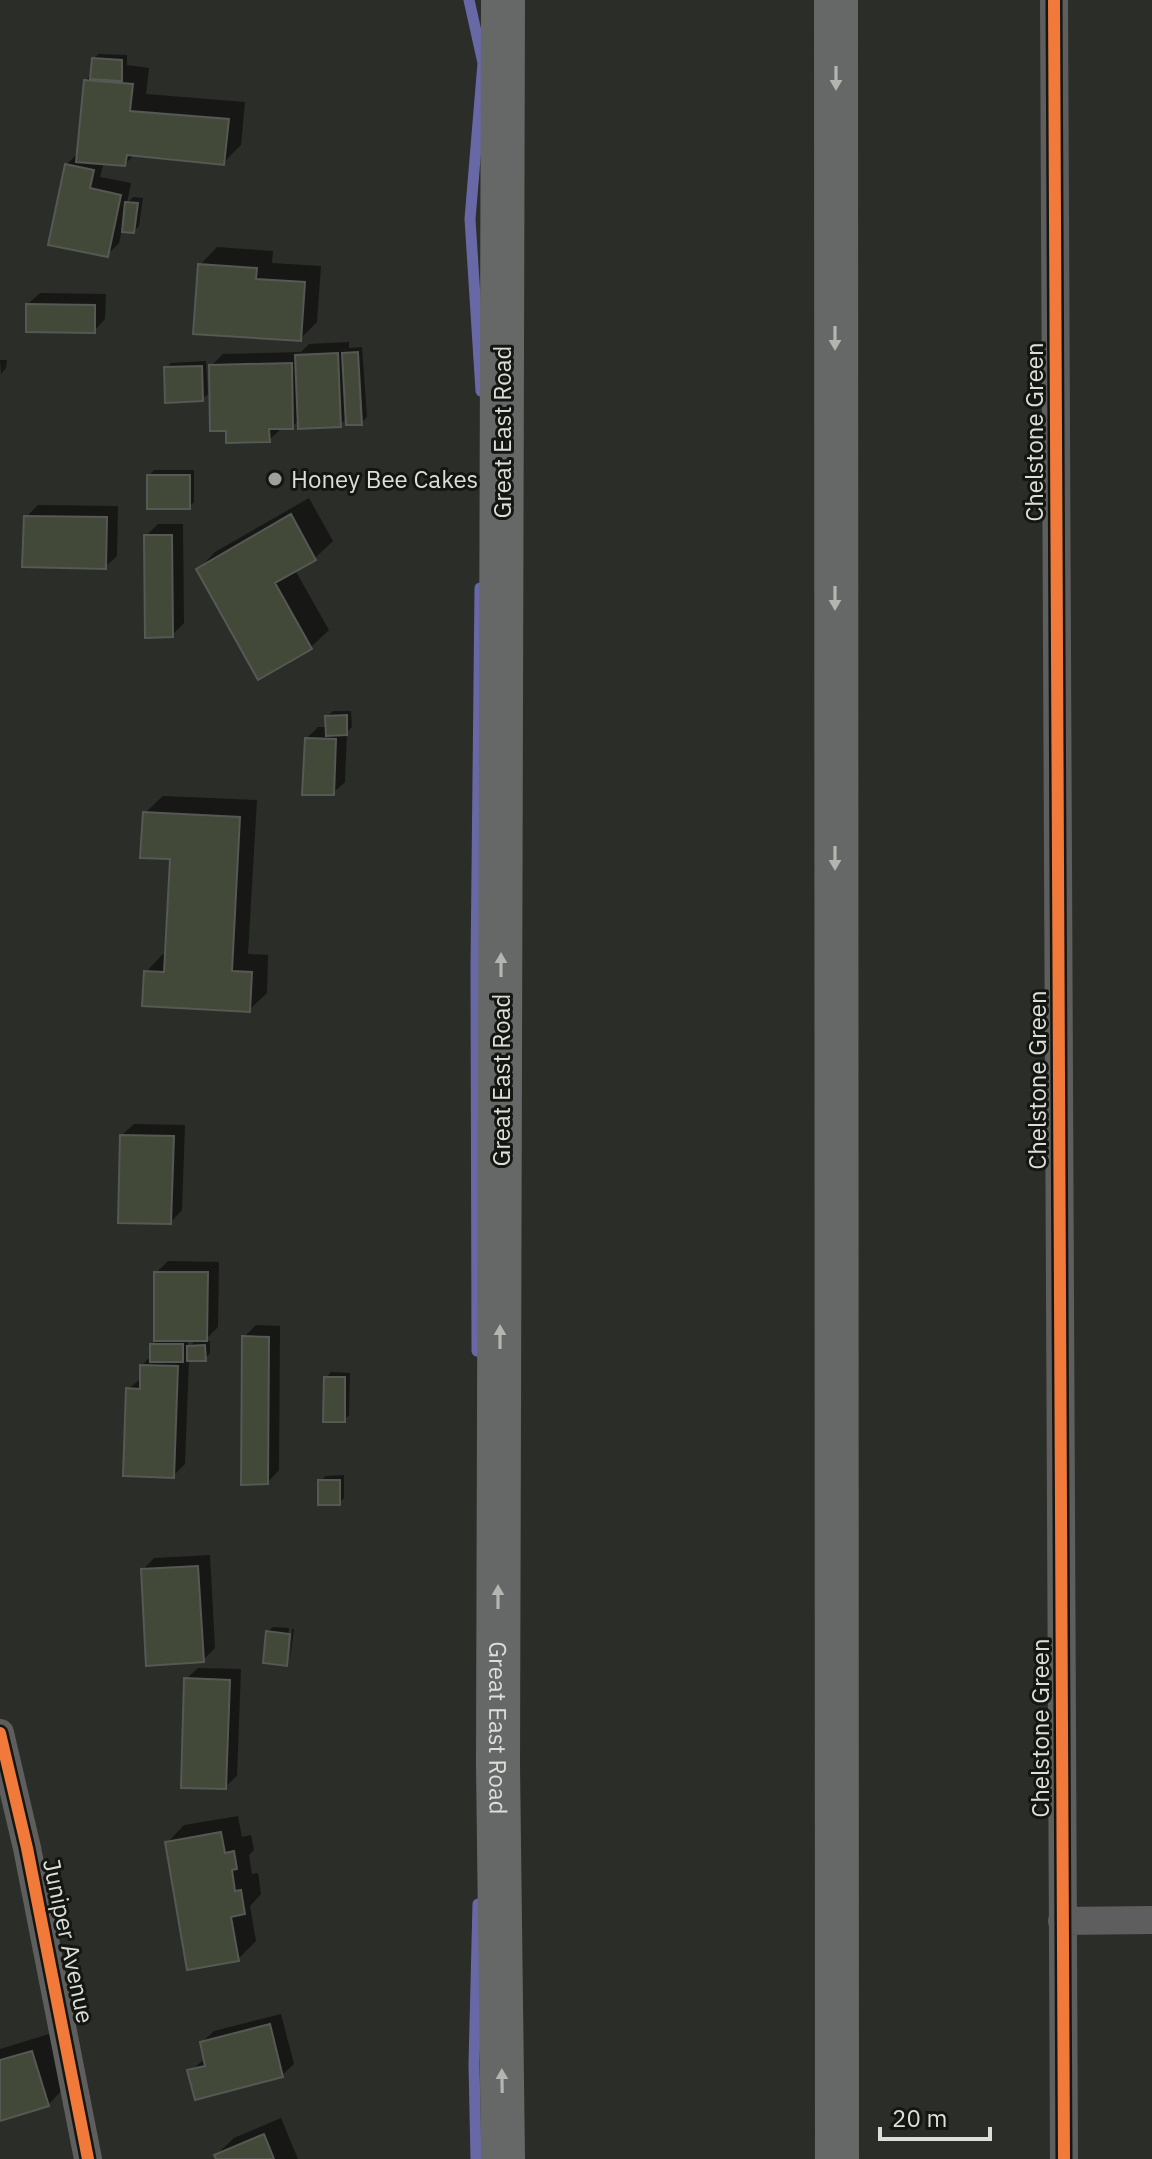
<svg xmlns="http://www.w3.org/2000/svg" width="1152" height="2159" font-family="'IBM Plex Sans',sans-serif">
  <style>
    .shadow { fill: #0007; fill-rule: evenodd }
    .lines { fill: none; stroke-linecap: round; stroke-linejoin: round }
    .stream { stroke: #6968a6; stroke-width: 11 }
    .building { fill: #434938; stroke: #565854; stroke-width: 2 }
    .minor { stroke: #5e5e5e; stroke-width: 28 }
    .primary { stroke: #666868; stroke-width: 44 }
    .cycleway-casing { stroke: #141612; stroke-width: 17 }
    .cycleway { stroke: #f17a3a; stroke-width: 12 }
    .oneway { fill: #b3b5b1 }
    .poi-dot { fill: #9ea09b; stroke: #141612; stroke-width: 3 }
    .labels { text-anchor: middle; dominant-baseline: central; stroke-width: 6; stroke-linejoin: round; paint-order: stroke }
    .street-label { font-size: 24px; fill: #dcded9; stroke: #141612 }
    .poi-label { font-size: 24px; fill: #dcded9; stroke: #141612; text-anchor: start }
  </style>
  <rect width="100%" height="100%" fill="#2b2d28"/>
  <path class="shadow" d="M 99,54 L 127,55 L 127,65 L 149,68 L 146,94 L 245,102 L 241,145 L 224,162 L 135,154 L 125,164 L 104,162 L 100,177 L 131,183 L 127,203 L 133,197 L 143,198 L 139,226 L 134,231 L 122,230 L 119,243 L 107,255 L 66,165 L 79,152 L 86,80 L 92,74 L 93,59 Z
    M 217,247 L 273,251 L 272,263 L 321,266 L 317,322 L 300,339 L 200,265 Z
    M 40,293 L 106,294 L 105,319 L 94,331 L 28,304 Z
    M 349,342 L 349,348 L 362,347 L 367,417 L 361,423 L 348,417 L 340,425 L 299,420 L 292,427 L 281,429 L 269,440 L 228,429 L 211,366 L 223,354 L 301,352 L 309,344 Z
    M 0,360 L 7,360 L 6,368 L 1,374 Z
    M 206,361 L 208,394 L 202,399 L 166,368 L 171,363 Z
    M 154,470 L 194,470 L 194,502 L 189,507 L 149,476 Z
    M 309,498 L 333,541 L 315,558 L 295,570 L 329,630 L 311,647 L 259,678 L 198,570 L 215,552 Z
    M 38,505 L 118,506 L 117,556 L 105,567 L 26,517 Z
    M 158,524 L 183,524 L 184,623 L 172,635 L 146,536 Z
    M 333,711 L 351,711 L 352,727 L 347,732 L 345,782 L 333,793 L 306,739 L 318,727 L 328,727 L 327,717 Z
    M 163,796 L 257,800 L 248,954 L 268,955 L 267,993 L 249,1010 L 146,972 L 163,954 L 167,954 L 172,857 L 145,813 Z
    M 134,1124 L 185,1125 L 182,1210 L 171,1222 L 122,1135 Z
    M 168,1261 L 219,1262 L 218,1327 L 204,1341 L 210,1341 L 210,1353 L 205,1359 L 189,1359 L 185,1464 L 173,1476 L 128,1389 L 142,1378 L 142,1365 L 152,1355 L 152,1345 L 159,1339 L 156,1273 ZM 188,1339 L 197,1339 L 188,1348 Z
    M 256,1325 L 280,1326 L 279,1470 L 268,1482 L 244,1337 Z
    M 331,1372 L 350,1373 L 349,1415 L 344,1420 L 326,1378 Z
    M 344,1475 L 344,1498 L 339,1503 L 320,1481 L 326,1476 Z
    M 210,1555 L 215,1648 L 203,1660 L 143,1570 L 154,1558 Z
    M 273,1627 L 289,1628 L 286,1661 L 289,1661 L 286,1664 L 267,1632 Z
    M 292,1629 L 294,1629 L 290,1660 Z
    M 198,1668 L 241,1669 L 237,1776 L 225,1787 L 186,1679 Z
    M 238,1816 L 242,1837 L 251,1835 L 254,1850 L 249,1855 L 252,1874 L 258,1873 L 261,1894 L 250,1906 L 256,1941 L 238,1959 L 167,1843 L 184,1825 Z
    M 281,2014 L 294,2064 L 282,2075 L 190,2071 L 206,2058 L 202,2042 L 214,2031 Z
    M 49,2034 L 65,2087 L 48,2105 L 0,2119 L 0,2049 Z
    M 281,2118 L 298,2159 L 218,2159 L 216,2155 L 234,2138 Z"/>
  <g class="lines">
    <path class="stream" d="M 469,0 L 483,63 L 470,219 L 481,391
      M 477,1351 L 476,967 L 480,588
      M 476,2159 L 474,2064 L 478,1904"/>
  </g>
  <path class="building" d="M 92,58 L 122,60 L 122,81 L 90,79 Z
    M 84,80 L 133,84 L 130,111 L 229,119 L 224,165 L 127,155 L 125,166 L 76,162 Z
    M 65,164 L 94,170 L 90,188 L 121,195 L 108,257 L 48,245 Z
    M 125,202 L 138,203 L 134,233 L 122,232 Z
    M 198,264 L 257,268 L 256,279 L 305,282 L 301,341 L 193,334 Z
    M 26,304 L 95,305 L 95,333 L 26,332 Z
    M 358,352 L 362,425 L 346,425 L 342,353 Z
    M 338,353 L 341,427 L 298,429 L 295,355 Z
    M 292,363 L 293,429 L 269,429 L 270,442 L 226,443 L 226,431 L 210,431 L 209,365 Z
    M 202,366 L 203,401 L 165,403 L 164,367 Z
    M 147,475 L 190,475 L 190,509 L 147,509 Z
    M 291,514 L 316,560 L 275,583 L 312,649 L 258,680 L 196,569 Z
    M 24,516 L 107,517 L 106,569 L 22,567 Z
    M 144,535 L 172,535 L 173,637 L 145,638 Z
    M 347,715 L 347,735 L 326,736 L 325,716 Z
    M 305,738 L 336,739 L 334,795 L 302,795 Z
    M 143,812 L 240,817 L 232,971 L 252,972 L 250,1012 L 142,1006 L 144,971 L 164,972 L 170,859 L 140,858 Z
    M 120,1135 L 174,1136 L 171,1224 L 118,1223 Z
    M 154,1272 L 208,1272 L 207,1341 L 154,1341 Z
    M 242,1336 L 269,1337 L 268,1484 L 241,1485 Z
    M 150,1344 L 183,1344 L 183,1362 L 150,1362 Z
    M 205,1345 L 206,1361 L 187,1361 L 187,1346 Z
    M 140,1365 L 178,1366 L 174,1478 L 123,1476 L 126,1388 L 140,1389 Z
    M 324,1377 L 345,1377 L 345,1422 L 323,1422 Z
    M 318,1480 L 340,1480 L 340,1505 L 318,1505 Z
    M 198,1566 L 204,1662 L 146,1666 L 141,1569 Z
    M 266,1631 L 290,1634 L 287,1666 L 263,1663 Z
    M 184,1678 L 230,1680 L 226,1789 L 181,1788 Z
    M 221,1832 L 225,1853 L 234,1851 L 237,1869 L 232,1870 L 235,1891 L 241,1890 L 245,1914 L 231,1917 L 239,1961 L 187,1970 L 165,1842 Z
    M 270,2024 L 283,2077 L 195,2100 L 187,2070 L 205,2066 L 200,2042 Z
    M 32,2051 L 49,2106 L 0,2121 L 0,2060 Z
    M 264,2134 L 274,2159 L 216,2159 L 214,2155 Z"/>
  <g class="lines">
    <path class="minor" d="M 1054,0 L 1064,2159
      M 0,1733 L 27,1848 L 88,2159
      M 1062,1921 L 1152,1920"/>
    <g class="primary">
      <path id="s1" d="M 503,0 L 498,1765 L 503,2159"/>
      <path d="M 836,0 L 837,2159"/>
    </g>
    <defs>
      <path id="cycleway" d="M 1054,0 L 1064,2159
        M 0,1733 L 27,1848 L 88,2159"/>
    </defs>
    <use href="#cycleway" class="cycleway-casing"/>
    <use href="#cycleway" class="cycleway"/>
  </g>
  <defs><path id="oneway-solid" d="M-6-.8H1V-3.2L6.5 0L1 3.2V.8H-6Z" transform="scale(2)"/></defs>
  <g class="oneway">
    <use href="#oneway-solid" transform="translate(836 78) rotate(90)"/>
    <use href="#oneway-solid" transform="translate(835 338) rotate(90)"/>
    <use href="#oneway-solid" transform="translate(835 598) rotate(90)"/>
    <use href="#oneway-solid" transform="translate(835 858) rotate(90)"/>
    <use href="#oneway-solid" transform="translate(501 965) rotate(-90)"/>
    <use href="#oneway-solid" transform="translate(500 1337) rotate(-90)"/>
    <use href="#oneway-solid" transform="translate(498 1597) rotate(-90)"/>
    <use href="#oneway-solid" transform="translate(502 2081) rotate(-91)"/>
  </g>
  <circle class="poi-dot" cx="275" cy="479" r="8"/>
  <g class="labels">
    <g class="street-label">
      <text transform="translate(502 432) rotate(-90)">Great East Road</text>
      <text transform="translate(1034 432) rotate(-90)">Chelstone Green</text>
      <text transform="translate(501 1080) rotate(-90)">Great East Road</text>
      <text transform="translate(1037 1080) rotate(-90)">Chelstone Green</text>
      <text stroke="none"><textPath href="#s1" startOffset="1728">Great East Road</textPath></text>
      <text transform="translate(1040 1728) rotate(-90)">Chelstone Green</text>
      <text transform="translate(69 1941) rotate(78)">Juniper Avenue</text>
    </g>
    <g class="poi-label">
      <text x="291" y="479">Honey Bee Cakes</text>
    </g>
  </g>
  <path d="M880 2127v12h110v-12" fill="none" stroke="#dcded9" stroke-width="4"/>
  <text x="892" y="2127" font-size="24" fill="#dcded9" stroke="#141612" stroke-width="6" paint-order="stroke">20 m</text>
</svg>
